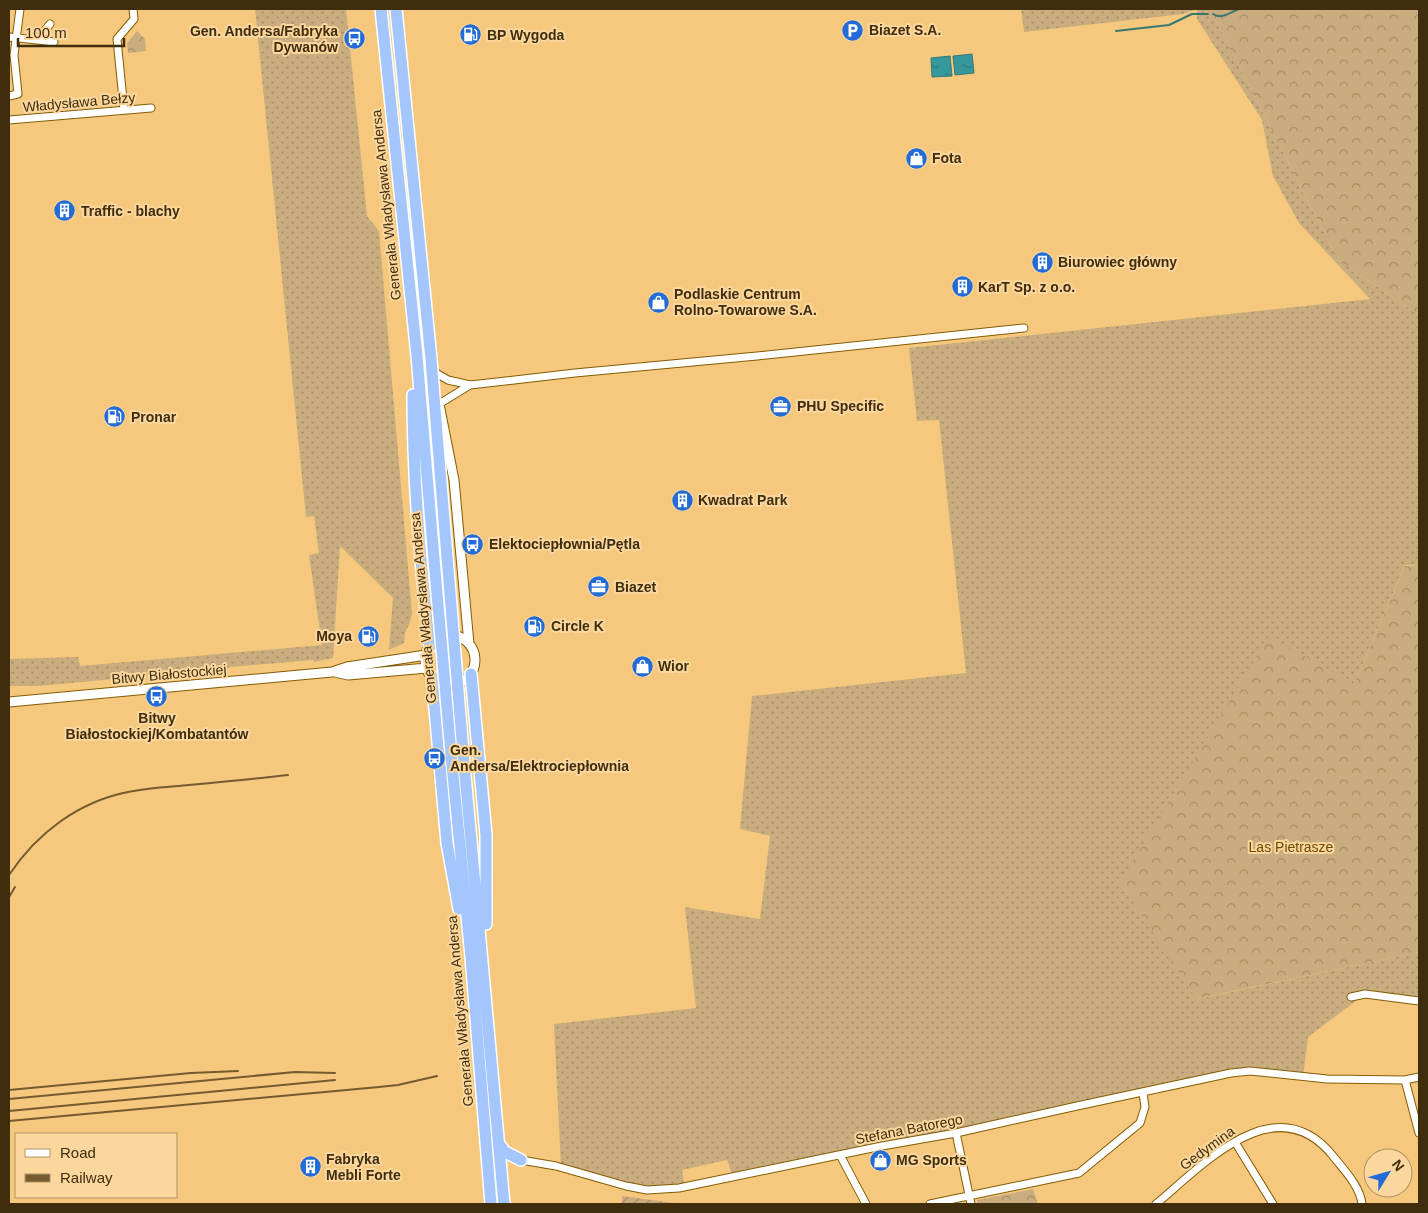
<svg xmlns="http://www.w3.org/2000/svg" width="1428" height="1213" font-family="Helvetica,sans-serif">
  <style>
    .grass { fill: url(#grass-dots) }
    .forest { fill: url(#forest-crowns) }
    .garden { fill: url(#garden-furrows) }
    .water { fill: url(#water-ripples); stroke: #377871 }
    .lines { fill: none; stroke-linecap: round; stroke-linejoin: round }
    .stream { stroke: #377871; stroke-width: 2 }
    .minor-casing { stroke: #845c00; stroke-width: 9 }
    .tertiary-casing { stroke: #845c00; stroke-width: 11 }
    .trunk-casing { stroke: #fff; stroke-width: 14 }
    .minor { stroke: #fff; stroke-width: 7 }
    .tertiary { stroke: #fff; stroke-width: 9 }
    .trunk { stroke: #a4c6fc; stroke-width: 11 }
    .rail { stroke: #745a2f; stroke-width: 2 }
    .trunk-bridge-casing { stroke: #fff; stroke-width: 14; stroke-linecap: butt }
    .trunk-bridge { stroke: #a4c6fc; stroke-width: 11 }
    .labels { text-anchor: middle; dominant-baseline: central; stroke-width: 4; stroke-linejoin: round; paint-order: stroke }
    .poi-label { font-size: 14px; font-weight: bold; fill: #3f2d0e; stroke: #fbd79d; text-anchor: start }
    .street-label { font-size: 14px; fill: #3f2d0e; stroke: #fbd79d }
    .park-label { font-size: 14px; fill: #694908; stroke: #fbd79d }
  </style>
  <defs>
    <pattern id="grass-dots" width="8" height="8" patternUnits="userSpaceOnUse" patternTransform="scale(1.25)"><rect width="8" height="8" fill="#caad7f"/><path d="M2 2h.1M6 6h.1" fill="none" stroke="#a58d66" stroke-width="1.8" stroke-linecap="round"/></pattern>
    <pattern id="forest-crowns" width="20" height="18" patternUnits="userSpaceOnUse" patternTransform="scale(1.25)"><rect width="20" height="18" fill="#caad7f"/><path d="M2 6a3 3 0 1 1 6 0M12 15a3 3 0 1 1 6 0" fill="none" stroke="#a58d66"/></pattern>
    <pattern id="garden-furrows" width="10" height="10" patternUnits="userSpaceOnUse" patternTransform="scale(1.25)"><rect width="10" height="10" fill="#caad7f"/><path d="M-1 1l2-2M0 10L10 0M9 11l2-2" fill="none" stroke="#a58d66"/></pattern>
    <pattern id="water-ripples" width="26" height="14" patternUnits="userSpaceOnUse" patternTransform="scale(1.25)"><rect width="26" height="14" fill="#34989c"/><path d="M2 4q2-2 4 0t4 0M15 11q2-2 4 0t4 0" fill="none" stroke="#2d7c7e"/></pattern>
  </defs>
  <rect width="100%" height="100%" fill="#f5c87e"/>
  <path class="grass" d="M 255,9 L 346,9 L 367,216 L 379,231 L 412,614 L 410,622 L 405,633 L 404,643 L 389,650 L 393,598 L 340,546 L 333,658 L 314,662 L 313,660 L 231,667 C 215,673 197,673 180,673 L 38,686 L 10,686 L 9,659 L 78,657 L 80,666 L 322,645 L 309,555 L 319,553 L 314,516 L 306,517 Z
    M 1021,9 L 1197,9 L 1183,14 L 1024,32 Z
    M 1197,9 L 1210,9 L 1338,260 L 1419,315 L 1419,566 L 1405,565 L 1354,684 L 1120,882 L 1198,999 L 1419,952 L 1419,1001 L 1365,994 L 1308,1037 L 1303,1077 L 1251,1071 L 733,1177 L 727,1160 L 682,1170 L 685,1187 L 647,1189 L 561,1167 L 554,1024 L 696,1008 L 685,907 L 760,919 L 770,836 L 740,829 L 752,696 L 966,673 L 939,420 L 917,421 L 909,348 L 1370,299 L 1299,223 L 1273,176 L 1262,120 L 1197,19 Z"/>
  <path class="forest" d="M 1210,9 L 1419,9 L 1419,315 L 1338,260 Z
    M 137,31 L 145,39 L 146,51 L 128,53 L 127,43 Z
    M 1405,566 L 1419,566 L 1419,952 L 1196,999 L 1120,882 L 1269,636 L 1354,684 Z
    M 1033,1189 L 1038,1204 L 978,1204 L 977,1200 Z"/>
  <path class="garden" d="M 622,1196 L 681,1204 L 622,1204 Z"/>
  <path class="water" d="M 972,54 L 974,73 L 955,75 L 953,56 Z
    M 950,56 L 952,76 L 932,77 L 931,58 Z"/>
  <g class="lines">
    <path class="stream" d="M 1213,14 C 1221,20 1231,12 1239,9
      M 1116,31 L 1169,25 L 1192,14 L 1208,14"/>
    <defs>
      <path id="minor" d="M 9,37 L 37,40 L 50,24
        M 37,40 L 54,42
        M 9,96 L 18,94 L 14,55 L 20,9
        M 124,110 L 117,39 L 134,19 L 133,9
        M 9,120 L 151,108
        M 436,373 L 448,380 L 470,385 L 575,373 L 757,356 L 1024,328
        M 439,404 L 470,385
        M 1351,997 L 1365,994 L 1419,1001
        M 1405,1080 L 1419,1133
        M 956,1133 L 971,1204
        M 1235,1142 L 1273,1204
        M 840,1155 L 866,1204
        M 521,1160 L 556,1166 L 626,1186 L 647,1190 L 679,1188 L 882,1146 L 956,1133 L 1077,1106 L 1231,1073 L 1250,1071 L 1327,1079 L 1405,1080 L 1419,1077
        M 930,1204 L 1079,1173 L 1140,1123 L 1145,1107 L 1143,1093
        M 1156,1204 C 1204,1164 1276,1085 1333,1156 C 1344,1170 1360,1186 1362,1204"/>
      <path id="tertiary" d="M 439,404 L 454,480 L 469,644
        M425 660a25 25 0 1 1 50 0a25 25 0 1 1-50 0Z
        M 335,672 L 348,675 L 427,668
        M 9,702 L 332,672 L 347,667 L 426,655"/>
      <path id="trunk" d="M 381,9 L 417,356 L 434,559
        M 396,9 L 431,359 L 447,557
        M 413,395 C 413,479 420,563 430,647
        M 471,674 L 486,835 L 486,924
        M 432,676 L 447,843 L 459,909
        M 464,764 L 504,1204
        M 452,765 L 471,957 L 491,1204
        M 499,1144 L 505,1152 L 521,1160"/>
    </defs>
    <use href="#minor" class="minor-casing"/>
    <use href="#tertiary" class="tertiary-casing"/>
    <use href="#trunk" class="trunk-casing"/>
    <use href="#minor" class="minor"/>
    <use href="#tertiary" class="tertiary"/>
    <use href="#trunk" class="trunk"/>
    <path class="rail" d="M 9,875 C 37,833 78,802 128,792 C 148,788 168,787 189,785 C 222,782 255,779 288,775
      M 9,897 L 15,887
      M 9,1090 L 191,1073 L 238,1071
      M 9,1099 L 295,1072 L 335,1073
      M 9,1111 L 335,1080
      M 9,1121 L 379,1087 L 398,1085 L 437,1076"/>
    <defs>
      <path id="trunk-bridge" d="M 447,557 L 464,764
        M 434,559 L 452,765"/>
    </defs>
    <use href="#trunk-bridge" class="trunk-bridge-casing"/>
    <use href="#trunk-bridge" class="trunk-bridge"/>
  </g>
  <defs>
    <symbol id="parking-disc" viewBox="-11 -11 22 22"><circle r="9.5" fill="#236bd6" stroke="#fbd79d"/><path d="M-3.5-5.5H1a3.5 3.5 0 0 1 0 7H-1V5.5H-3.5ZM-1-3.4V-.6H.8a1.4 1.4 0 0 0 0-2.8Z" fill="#fff"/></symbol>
    <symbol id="fuel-disc" viewBox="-11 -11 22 22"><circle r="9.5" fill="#236bd6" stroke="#fbd79d"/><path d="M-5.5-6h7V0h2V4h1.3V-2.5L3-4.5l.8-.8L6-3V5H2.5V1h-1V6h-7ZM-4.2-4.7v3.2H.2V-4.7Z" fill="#fff"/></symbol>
    <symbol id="bus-disc" viewBox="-11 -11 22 22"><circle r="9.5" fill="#236bd6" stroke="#fbd79d"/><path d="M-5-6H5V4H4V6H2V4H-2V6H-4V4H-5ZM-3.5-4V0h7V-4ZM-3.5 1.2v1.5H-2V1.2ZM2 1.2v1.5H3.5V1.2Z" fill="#fff"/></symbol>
    <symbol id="shop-disc" viewBox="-11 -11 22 22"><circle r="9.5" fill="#236bd6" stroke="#fbd79d"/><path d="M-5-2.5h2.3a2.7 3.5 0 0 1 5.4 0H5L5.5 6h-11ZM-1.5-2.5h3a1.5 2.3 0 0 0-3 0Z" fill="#fff"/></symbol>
    <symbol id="building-disc" viewBox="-11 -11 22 22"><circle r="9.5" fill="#236bd6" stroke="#fbd79d"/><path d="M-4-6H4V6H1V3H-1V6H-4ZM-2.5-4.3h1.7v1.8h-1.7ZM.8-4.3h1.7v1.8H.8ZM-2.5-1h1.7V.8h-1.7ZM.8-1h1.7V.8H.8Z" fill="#fff"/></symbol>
    <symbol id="office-disc" viewBox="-11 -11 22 22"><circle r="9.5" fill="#236bd6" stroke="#fbd79d"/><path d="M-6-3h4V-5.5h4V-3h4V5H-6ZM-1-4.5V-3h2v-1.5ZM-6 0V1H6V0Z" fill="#fff"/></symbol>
  </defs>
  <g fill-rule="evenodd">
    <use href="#parking-disc" x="840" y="18" width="25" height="25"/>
    <use href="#fuel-disc" x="458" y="22" width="25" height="25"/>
    <use href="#bus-disc" x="342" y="26" width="25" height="25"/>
    <use href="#shop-disc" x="904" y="146" width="25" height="25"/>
    <use href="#building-disc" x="52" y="198" width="25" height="25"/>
    <use href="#building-disc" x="1030" y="250" width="25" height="25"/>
    <use href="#building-disc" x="950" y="274" width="25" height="25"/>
    <use href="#shop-disc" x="646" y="290" width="25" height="25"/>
    <use href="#office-disc" x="768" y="394" width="25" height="25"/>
    <use href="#fuel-disc" x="102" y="404" width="25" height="25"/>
    <use href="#building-disc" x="670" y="488" width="25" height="25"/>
    <use href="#bus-disc" x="460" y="532" width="25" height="25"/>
    <use href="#office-disc" x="586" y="574" width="25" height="25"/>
    <use href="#fuel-disc" x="522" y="614" width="25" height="25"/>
    <use href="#fuel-disc" x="356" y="624" width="25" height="25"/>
    <use href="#shop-disc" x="630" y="654" width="25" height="25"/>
    <use href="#bus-disc" x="144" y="684" width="25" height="25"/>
    <use href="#bus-disc" x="422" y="746" width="25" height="25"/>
    <use href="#shop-disc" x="868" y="1148" width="25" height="25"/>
    <use href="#building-disc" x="298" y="1154" width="25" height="25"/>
  </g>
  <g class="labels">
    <g class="poi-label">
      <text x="869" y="30">Biazet S.A.</text>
      <text x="338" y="31" text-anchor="end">Gen. Andersa/Fabryka<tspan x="338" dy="16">Dywanów</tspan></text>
      <text x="487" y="35">BP Wygoda</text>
      <text x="932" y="158">Fota</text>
      <text x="81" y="211">Traffic - blachy</text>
      <text x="1058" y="262">Biurowiec główny</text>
      <text x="978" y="287">KarT Sp. z o.o.</text>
      <text x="674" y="294">Podlaskie Centrum<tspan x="674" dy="16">Rolno-Towarowe S.A.</tspan></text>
      <text x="797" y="406">PHU Specific</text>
      <text x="131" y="417">Pronar</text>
      <text x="698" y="500">Kwadrat Park</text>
      <text x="489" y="544">Elektociepłownia/Pętla</text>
      <text x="615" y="587">Biazet</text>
      <text x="551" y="626">Circle K</text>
      <text x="352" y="636" text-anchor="end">Moya</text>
      <text x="658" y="666">Wior</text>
      <text x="157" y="718" text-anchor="middle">Bitwy<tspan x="157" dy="16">Białostockiej/Kombatantów</tspan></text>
      <text x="450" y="750">Gen.<tspan x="450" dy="16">Andersa/Elektrociepłownia</tspan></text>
      <text x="326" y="1159">Fabryka<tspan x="326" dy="16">Mebli Forte</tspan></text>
      <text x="896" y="1160">MG Sports</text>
    </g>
    <g class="street-label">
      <text transform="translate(79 102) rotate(-5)">Władysława Bełzy</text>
      <text transform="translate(386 205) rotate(-96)">Generała Władysława Andersa</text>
      <text transform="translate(423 608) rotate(-95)">Generała Władysława Andersa</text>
      <text transform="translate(169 674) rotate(-5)">Bitwy Białostockiej</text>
      <text transform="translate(460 1011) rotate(-95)">Generała Władysława Andersa</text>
      <text transform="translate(909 1129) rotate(-11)">Stefana Batorego</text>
      <text transform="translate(1207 1148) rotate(-36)">Gedymina</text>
    </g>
    <g class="park-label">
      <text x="1291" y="847">Las Pietrasze</text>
    </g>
  </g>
  <rect width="1428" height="1213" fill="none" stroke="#3f2d0e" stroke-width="20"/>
  <rect x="15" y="1133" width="162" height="65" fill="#fbd79d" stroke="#b09364"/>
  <rect x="25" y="1149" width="25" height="8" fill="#ffffff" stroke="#b09364"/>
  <text x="60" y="1158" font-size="15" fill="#3f2d0e">Road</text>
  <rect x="25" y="1174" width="25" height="8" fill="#745a2f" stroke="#b09364"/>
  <text x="60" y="1183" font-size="15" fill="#3f2d0e">Railway</text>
  <g transform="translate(1388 1173) rotate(53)"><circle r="24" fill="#fbd79d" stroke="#b09364"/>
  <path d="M0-4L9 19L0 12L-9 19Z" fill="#236bd6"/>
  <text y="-8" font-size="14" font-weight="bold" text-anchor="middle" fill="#3f2d0e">N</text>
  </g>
  <path d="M18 38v8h106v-8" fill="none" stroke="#3f2d0e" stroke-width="2.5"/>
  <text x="25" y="38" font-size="15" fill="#3f2d0e" stroke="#fbd79d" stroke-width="4" paint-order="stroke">100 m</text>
</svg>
